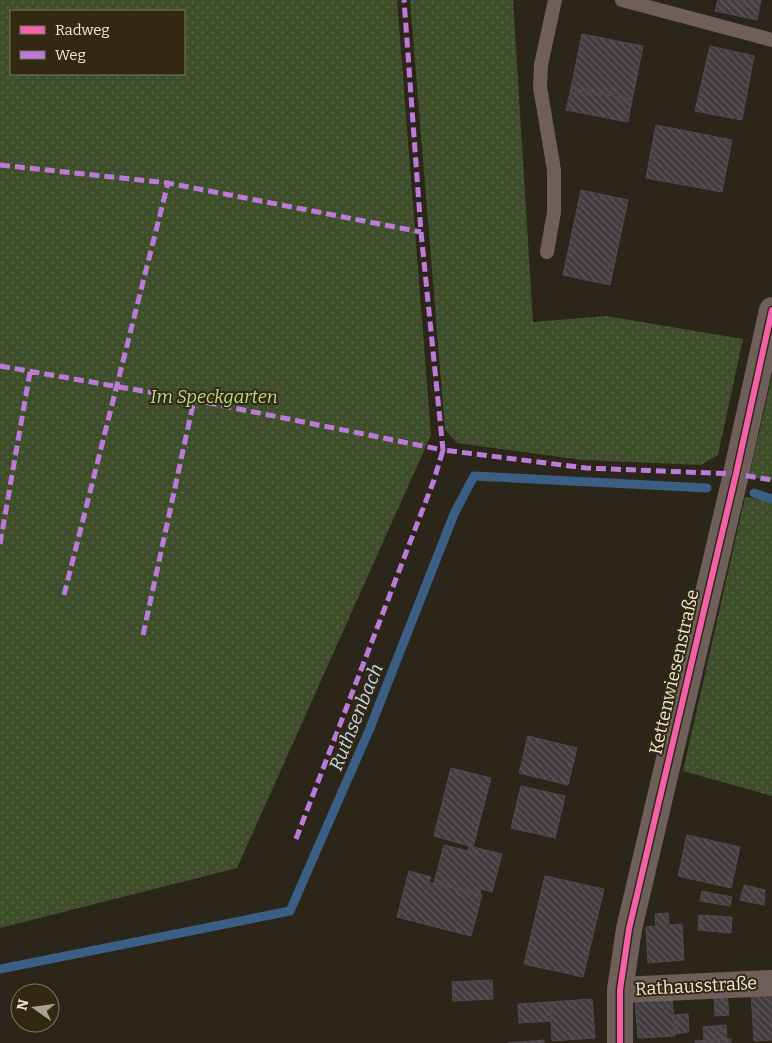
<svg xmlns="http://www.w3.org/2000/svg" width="772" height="1043" font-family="Bitter,serif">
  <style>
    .grass { fill: url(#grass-dots); fill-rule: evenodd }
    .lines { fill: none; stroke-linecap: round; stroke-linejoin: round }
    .stream { stroke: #3b5e84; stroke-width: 9 }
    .building { fill: url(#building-back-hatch); stroke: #504b4a }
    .lane { stroke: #6e5f5b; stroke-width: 14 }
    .street { stroke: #6e5f5b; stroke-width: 26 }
    .quiet { stroke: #bd7bd9; stroke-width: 5; stroke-dasharray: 10 5; stroke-linecap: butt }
    .cycleway-casing { stroke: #332913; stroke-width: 9 }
    .cycleway { stroke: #f560ab; stroke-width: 6 }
    .labels { text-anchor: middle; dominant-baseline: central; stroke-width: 4; stroke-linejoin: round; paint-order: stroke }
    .park-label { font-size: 18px; font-style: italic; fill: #b7dd8e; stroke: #332913 }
    .street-label { font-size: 18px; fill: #ede7d9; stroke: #332913 }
    .water-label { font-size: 19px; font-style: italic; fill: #c1d8f3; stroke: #332913 }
  </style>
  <defs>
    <pattern id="grass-dots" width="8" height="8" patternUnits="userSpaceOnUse" patternTransform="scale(1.25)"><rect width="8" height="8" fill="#3f4e2a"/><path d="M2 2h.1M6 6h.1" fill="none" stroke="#5b6848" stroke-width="1.8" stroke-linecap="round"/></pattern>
    <pattern id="building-back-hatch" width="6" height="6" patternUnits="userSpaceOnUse" patternTransform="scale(1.25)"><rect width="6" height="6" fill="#433d40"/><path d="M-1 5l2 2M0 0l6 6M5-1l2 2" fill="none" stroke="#5e595b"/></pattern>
  </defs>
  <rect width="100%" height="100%" fill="#2c261a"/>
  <path class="grass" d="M 0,0 L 397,0 L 431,435 L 237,868 L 0,928 ZM 11,11 L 184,11 L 184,74 L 11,74 Z
    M 410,0 L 513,0 L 533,322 L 606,316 L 743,339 L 718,455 L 701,465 L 583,460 L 457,443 L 445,430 Z
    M 772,376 L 772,480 L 749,477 Z
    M 745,497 L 772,501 L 772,796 L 683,771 Z"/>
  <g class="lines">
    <path class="stream" d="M 754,493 L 772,499
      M 0,969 L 290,911 L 370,728 L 454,514 L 474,476 L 707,488"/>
  </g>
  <path class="building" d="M 718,0 L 761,0 L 757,20 L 715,11 Z
    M 582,34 L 643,46 L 632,100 L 571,88 Z
    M 710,46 L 754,56 L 742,120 L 695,111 Z
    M 571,88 L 632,100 L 628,122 L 566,110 Z
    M 656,125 L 732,140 L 722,192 L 646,178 Z
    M 581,190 L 628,200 L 610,285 L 563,275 Z
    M 528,736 L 577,748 L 568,785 L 519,773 Z
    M 451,768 L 491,778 L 473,847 L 434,836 Z
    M 521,786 L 565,796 L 555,838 L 511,828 Z
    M 687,835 L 740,847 L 731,888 L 678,876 Z
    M 444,845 L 468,851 L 469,846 L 502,854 L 492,892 L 481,889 L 480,895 L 434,883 Z
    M 409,871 L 431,877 L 429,882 L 482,895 L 471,936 L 397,917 Z
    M 545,876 L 604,889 L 583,977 L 524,964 Z
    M 744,885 L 765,890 L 764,905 L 740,900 Z
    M 702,891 L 732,897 L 730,906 L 700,901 Z
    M 668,913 L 669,925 L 682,924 L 684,960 L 648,963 L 646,927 L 656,926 L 655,914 Z
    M 699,915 L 732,917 L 731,933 L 698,930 Z
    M 492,980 L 493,999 L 453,1001 L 452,982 Z
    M 772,992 L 772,1040 L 754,1041 L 751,993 Z
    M 727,995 L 729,1015 L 715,1016 L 714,996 Z
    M 672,998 L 675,1036 L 638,1038 L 635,1000 Z
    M 592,999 L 595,1038 L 552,1041 L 550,1002 Z
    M 550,1002 L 551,1021 L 519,1023 L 518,1004 Z
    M 688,1014 L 689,1032 L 675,1034 L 674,1015 Z
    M 726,1025 L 727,1039 L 704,1040 L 703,1027 Z
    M 731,1039 L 731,1043 L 695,1043 L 695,1041 Z
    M 544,1040 L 544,1043 L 508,1043 Z"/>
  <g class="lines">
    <path class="lane" d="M 622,0 L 772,40
      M 547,252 L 554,212 L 554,170 L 540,87 L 541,65 L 555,0"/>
    <path class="street" d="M 620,990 L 772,983
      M 620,1043 L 620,990 L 629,929 L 736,474 L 772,310"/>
    <path class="quiet" d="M 0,165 L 168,183 L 421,232
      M 0,366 L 194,400 L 443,450 L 421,232 L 404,0
      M 0,544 L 30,372
      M 64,595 L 168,183
      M 143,635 L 194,400
      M 296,839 L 434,480 L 443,450 L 586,468 L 736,474 L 772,480"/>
    <defs>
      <path id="cycleway" d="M 620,1043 L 620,990 L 629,929 L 736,474 L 772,310"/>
    </defs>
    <use href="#cycleway" class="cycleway-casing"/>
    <use href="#cycleway" class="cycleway"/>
  </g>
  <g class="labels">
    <g class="park-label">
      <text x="214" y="397">Im Speckgarten</text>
    </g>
    <g class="street-label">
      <text transform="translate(674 672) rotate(-77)">Kettenwiesenstraße</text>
      <text transform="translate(696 986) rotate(-3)">Rathausstraße</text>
    </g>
    <g class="water-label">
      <text transform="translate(356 717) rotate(-68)">Ruthsenbach</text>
    </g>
  </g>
  <rect x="10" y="10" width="175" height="65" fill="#332913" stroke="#7d7562"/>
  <rect x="20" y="26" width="25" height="8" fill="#f560ab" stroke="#7d7562"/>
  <text x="55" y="35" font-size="15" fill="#ede7d9">Radweg</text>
  <rect x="20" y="51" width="25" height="8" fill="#bd7bd9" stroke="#7d7562"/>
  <text x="55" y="60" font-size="15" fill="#ede7d9">Weg</text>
  <g transform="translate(35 1008) rotate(284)"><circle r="24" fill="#332913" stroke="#7d7562"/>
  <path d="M0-4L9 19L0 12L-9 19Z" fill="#a9a396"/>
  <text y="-8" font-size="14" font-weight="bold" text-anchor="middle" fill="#ede7d9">N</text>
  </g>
</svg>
